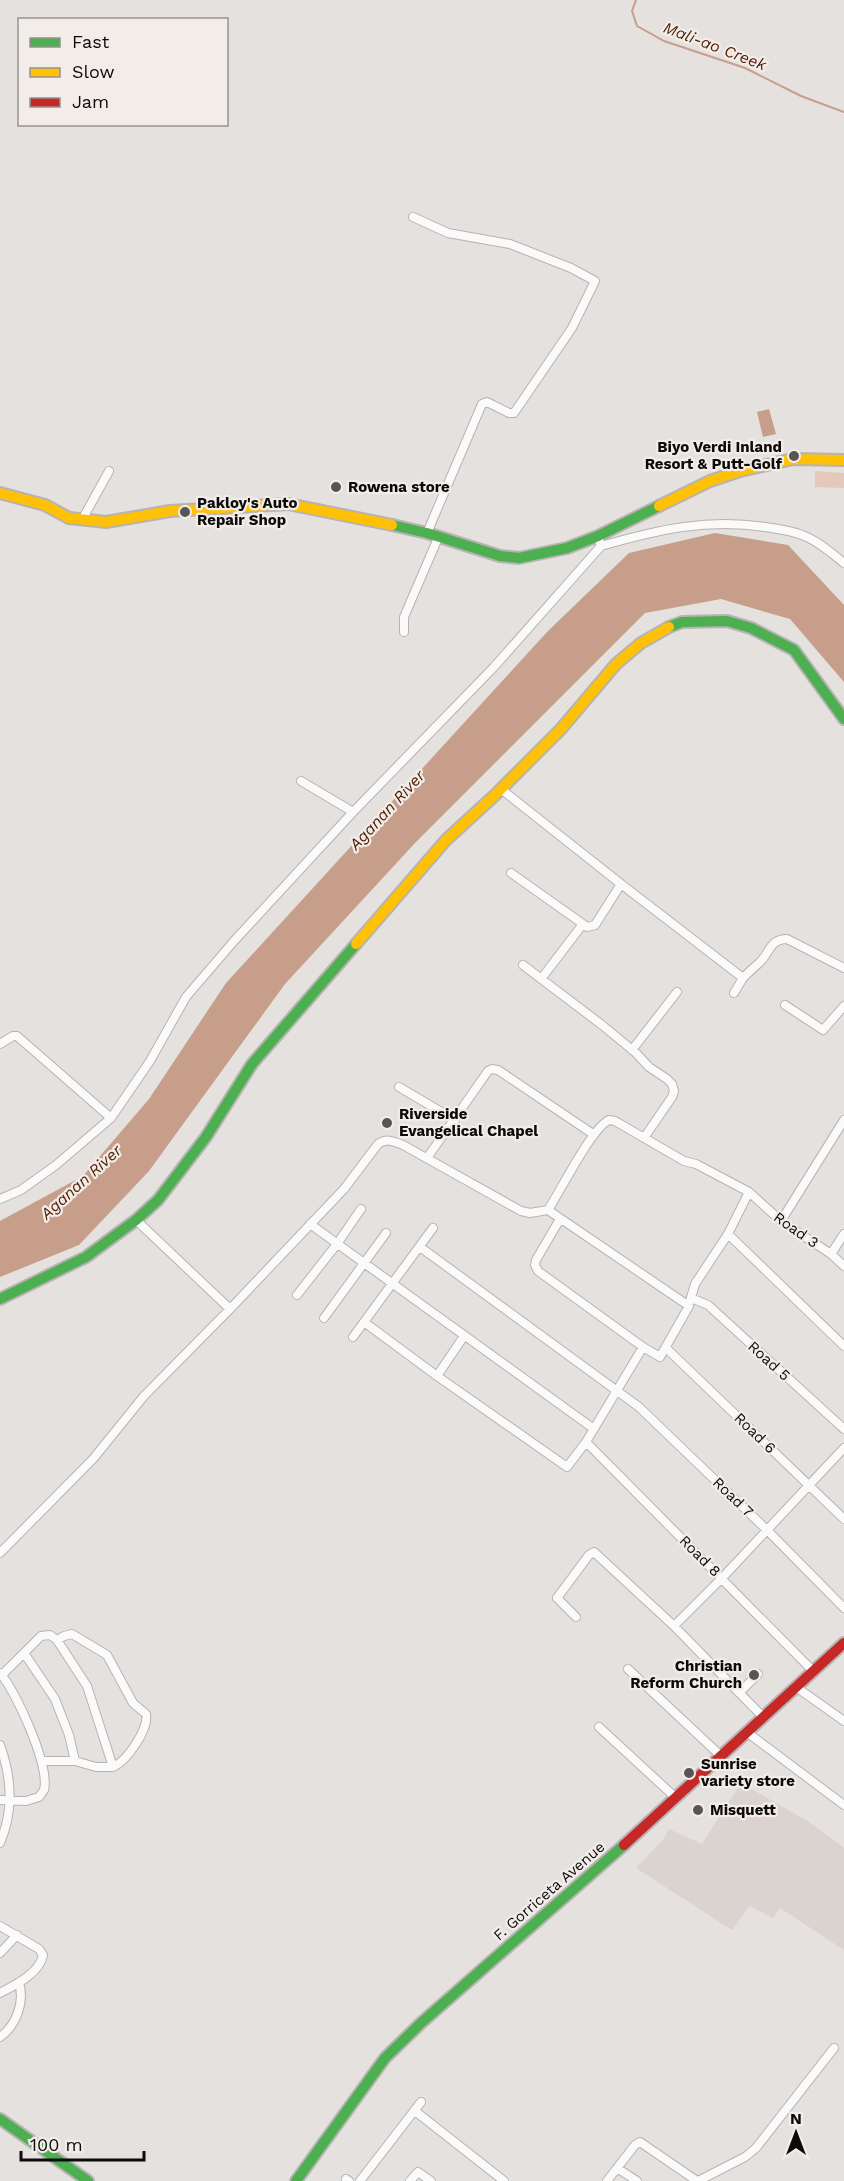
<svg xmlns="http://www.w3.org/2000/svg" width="844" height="2181" font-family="'Work Sans',sans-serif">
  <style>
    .built { fill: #dbd3cf }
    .green { fill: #e5c8ba }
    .water { fill: #c69e8a }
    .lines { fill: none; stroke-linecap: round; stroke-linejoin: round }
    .stream { stroke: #c69e8a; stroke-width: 2 }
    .street-casing { stroke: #b6b3b2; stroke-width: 10 }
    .fast-casing { stroke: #b6b3b2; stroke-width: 14 }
    .slow-casing { stroke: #b6b3b2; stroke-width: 14 }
    .jam-casing { stroke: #b6b3b2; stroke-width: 14 }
    .street { stroke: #fbfafa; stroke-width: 8 }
    .fast { stroke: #4caf50; stroke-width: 10 }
    .slow { stroke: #ffc107; stroke-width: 10 }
    .jam { stroke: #c62828; stroke-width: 10 }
    .poi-dot { fill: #585655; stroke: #f3edea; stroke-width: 2 }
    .labels { text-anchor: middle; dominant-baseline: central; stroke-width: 4.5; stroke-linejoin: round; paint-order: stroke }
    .poi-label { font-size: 15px; font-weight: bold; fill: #0d0b0a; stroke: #f3edea; text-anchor: start }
    .street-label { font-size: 15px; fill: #0d0b0a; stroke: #f3edea }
    .water-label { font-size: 16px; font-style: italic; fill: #511d00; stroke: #f3edea }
  </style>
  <rect width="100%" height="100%" fill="#e4e1df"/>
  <path class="built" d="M 741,1783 L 809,1822 L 844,1848 L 844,1950 L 780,1908 L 773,1918 L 749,1906 L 732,1930 L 636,1868 L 663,1840 L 669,1829 L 702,1844 Z"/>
  <path class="green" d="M 815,471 L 844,473 L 844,488 L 815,487 Z"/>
  <path class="water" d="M 769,409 L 776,434 L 763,437 L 757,412 Z
    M 715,533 L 788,545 L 844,605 L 844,682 L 790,619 L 721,599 L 645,613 L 415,843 L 285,984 L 149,1171 L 79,1245 L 0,1277 L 0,1221 L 83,1176 L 149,1099 L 226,983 L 548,631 L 629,553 Z"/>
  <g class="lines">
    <path class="stream" d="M 636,0 L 632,11 L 637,26 L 664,41 L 745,68 L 801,96 L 844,112"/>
    <defs>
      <path id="street" d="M 413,217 L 448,233 L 510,244 L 571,268 L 595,281 L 572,328 L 514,413 L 509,413 L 487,402 L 482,404 L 427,533
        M 82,520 L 109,471
        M 601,546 C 657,530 707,518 765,527 C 777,529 790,530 802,535 C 817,540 831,553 844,563
        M 404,632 L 404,617 L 438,538
        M 301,781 L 353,812
        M 501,789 L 621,884
        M 511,873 L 583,924
        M 523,965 L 602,1025 L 636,1053 L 649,1067 L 667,1079 L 672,1084 L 674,1091 L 672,1097 L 644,1138
        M 541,979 L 583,924 L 587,927 L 595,925 L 621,884 L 743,978 C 748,973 753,968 758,964 C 770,954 769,939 787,939 L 844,968
        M 734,993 L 743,978
        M 785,1005 L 823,1030 L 844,1006
        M 0,1044 L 13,1036 L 17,1036 L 111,1118
        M 632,1050 L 677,992
        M 399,1087 L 455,1120
        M 427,1158 L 488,1071 L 492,1069 L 498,1070 L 593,1134
        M 0,1199 L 21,1190 L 56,1165 L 111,1118 L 150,1061 L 186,997 L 234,941 L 353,812 L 494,667 L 601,546 L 598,536
        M 548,1210 L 689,1306 L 660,1357 L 643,1347 L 538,1271 L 535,1265 L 536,1260 L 560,1219
        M 136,1220 L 230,1309
        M 781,1221 L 844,1120
        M 310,1224 L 594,1429
        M 728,1234 L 844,1346
        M 420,1247 L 639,1407 L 767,1530 L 844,1608
        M 831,1254 L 844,1234
        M 297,1295 L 337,1244 L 361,1209
        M 691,1298 L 708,1305 L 844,1429
        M 690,1301 L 695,1284 L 728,1234 L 749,1192
        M 324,1318 L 386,1233
        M 364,1322 L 437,1376 L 567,1467 L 586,1442 L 643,1347
        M 353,1337 L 433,1228
        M 666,1348 L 844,1519
        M 437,1376 L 464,1336
        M 586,1442 L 813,1671
        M 0,1553 L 93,1459 L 144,1396 L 230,1309 L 344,1189 L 378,1144 C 387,1138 393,1141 403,1145 L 521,1211 L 530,1213 L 548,1210 C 561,1190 591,1129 609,1120 L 615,1121 L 684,1161 L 696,1164 L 749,1192 L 781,1221 L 831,1254 L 844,1266
        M 576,1617 L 557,1598 L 589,1555 L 594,1552 L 674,1626 L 763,1717
        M 674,1626 L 722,1578 L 844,1448
        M 57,1640 L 64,1636 L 72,1634 L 107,1655 L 133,1703 L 146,1714 C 149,1729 127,1761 113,1767
        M 24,1653 L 41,1636 L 50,1635 L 57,1640 L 87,1686 L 113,1767 L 96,1767 L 75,1761
        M 628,1669 L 722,1757
        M 0,1673 C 16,1691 50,1766 44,1790 C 43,1791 40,1796 39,1797 L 26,1801 L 0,1800
        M 2,1675 L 24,1653 L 55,1699 L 69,1735 L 75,1761 L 42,1761
        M 796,1687 L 844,1721
        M 739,1693 L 758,1674
        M 599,1727 L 676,1798
        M 748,1733 L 844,1805
        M 0,1745 C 12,1778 14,1810 0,1843
        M 0,1926 L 39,1949 L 43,1955 C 40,1973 15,1985 0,1993
        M 0,1953 L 17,1935
        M 0,2037 C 16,2026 25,2002 19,1983
        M 415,2111 L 504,2181
        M 617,2168 L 637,2181
        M 346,2179 L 349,2181
        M 360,2181 L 421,2102
        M 410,2181 L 418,2172 L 431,2181
        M 607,2181 L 635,2145 L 640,2142 L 697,2181
        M 698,2181 L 745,2157 L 756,2148 L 834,2048"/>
      <path id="fast" d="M 392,525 L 427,533 L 500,556 L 519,558 L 567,548 L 598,536 L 659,506
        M 669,627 L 682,622 L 727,621 L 751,628 L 794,650 L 844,719
        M 0,1299 L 86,1257 L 136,1220 L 158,1200 L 206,1137 L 252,1064 L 356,944
        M 0,2119 L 88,2181
        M 296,2181 L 385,2058 L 421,2023 L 624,1845"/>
      <path id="slow" d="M 0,493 L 45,505 L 69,518 L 106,522 L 170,511 L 288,504 L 392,525
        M 659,506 L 710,481 L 740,471 L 793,459 L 844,460
        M 356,944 L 446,840 L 494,796 L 561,729 L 616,664 L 641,643 L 669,627"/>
      <path id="jam" d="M 624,1845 L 844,1643"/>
    </defs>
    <use href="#street" class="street-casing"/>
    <use href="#fast" class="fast-casing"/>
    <use href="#slow" class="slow-casing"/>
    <use href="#jam" class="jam-casing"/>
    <use href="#street" class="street"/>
    <use href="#fast" class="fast"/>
    <use href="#slow" class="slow"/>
    <use href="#jam" class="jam"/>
  </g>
  <g class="poi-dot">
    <circle cx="794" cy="456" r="6"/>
    <circle cx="336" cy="487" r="6"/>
    <circle cx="185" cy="512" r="6"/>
    <circle cx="387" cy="1123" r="6"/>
    <circle cx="754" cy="1675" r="6"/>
    <circle cx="689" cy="1773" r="6"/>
    <circle cx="698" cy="1810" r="6"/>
  </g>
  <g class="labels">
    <g class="poi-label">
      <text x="782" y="447" text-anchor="end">Biyo Verdi Inland<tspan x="782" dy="17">Resort &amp; Putt-Golf</tspan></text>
      <text x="348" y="487">Rowena store</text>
      <text x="197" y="503">Pakloy's Auto<tspan x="197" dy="17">Repair Shop</tspan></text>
      <text x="399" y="1114">Riverside<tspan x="399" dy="17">Evangelical Chapel</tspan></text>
      <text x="742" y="1666" text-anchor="end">Christian<tspan x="742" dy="17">Reform Church</tspan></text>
      <text x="701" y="1764">Sunrise<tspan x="701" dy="17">variety store</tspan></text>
      <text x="710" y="1810">Misquett</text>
    </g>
    <g class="street-label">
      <text transform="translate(796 1230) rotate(35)">Road 3</text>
      <text transform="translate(769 1361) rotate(42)">Road 5</text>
      <text transform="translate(755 1433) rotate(44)">Road 6</text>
      <text transform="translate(733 1497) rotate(44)">Road 7</text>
      <text transform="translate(700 1556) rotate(45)">Road 8</text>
      <text transform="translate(549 1891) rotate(-41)">F. Gorriceta Avenue</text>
    </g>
    <g class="water-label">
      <text transform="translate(715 46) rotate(21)">Mali-ao Creek</text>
      <text transform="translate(387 810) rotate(-47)">Aganan River</text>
      <text transform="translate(81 1182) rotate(-42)">Aganan River</text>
    </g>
  </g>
  <rect x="18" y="18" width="210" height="108" fill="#f3edea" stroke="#979390" stroke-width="1.5"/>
  <rect x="30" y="38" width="30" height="9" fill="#4caf50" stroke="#979390" stroke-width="1.5"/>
  <text x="72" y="48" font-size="18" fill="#0d0b0a">Fast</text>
  <rect x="30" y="68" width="30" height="9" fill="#ffc107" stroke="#979390" stroke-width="1.5"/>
  <text x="72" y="78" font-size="18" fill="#0d0b0a">Slow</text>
  <rect x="30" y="98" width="30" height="9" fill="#c62828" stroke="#979390" stroke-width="1.5"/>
  <text x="72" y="108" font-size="18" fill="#0d0b0a">Jam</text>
  <g transform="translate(796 2133)" stroke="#f3edea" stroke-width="4.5" paint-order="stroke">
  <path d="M0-4.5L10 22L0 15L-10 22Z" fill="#0d0b0a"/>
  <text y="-9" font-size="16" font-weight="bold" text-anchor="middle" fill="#0d0b0a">N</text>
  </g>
  <path d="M21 2151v9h123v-9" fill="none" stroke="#0d0b0a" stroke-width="3"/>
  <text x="30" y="2151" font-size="18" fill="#0d0b0a" stroke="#f3edea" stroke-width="4.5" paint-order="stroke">100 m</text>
</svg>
